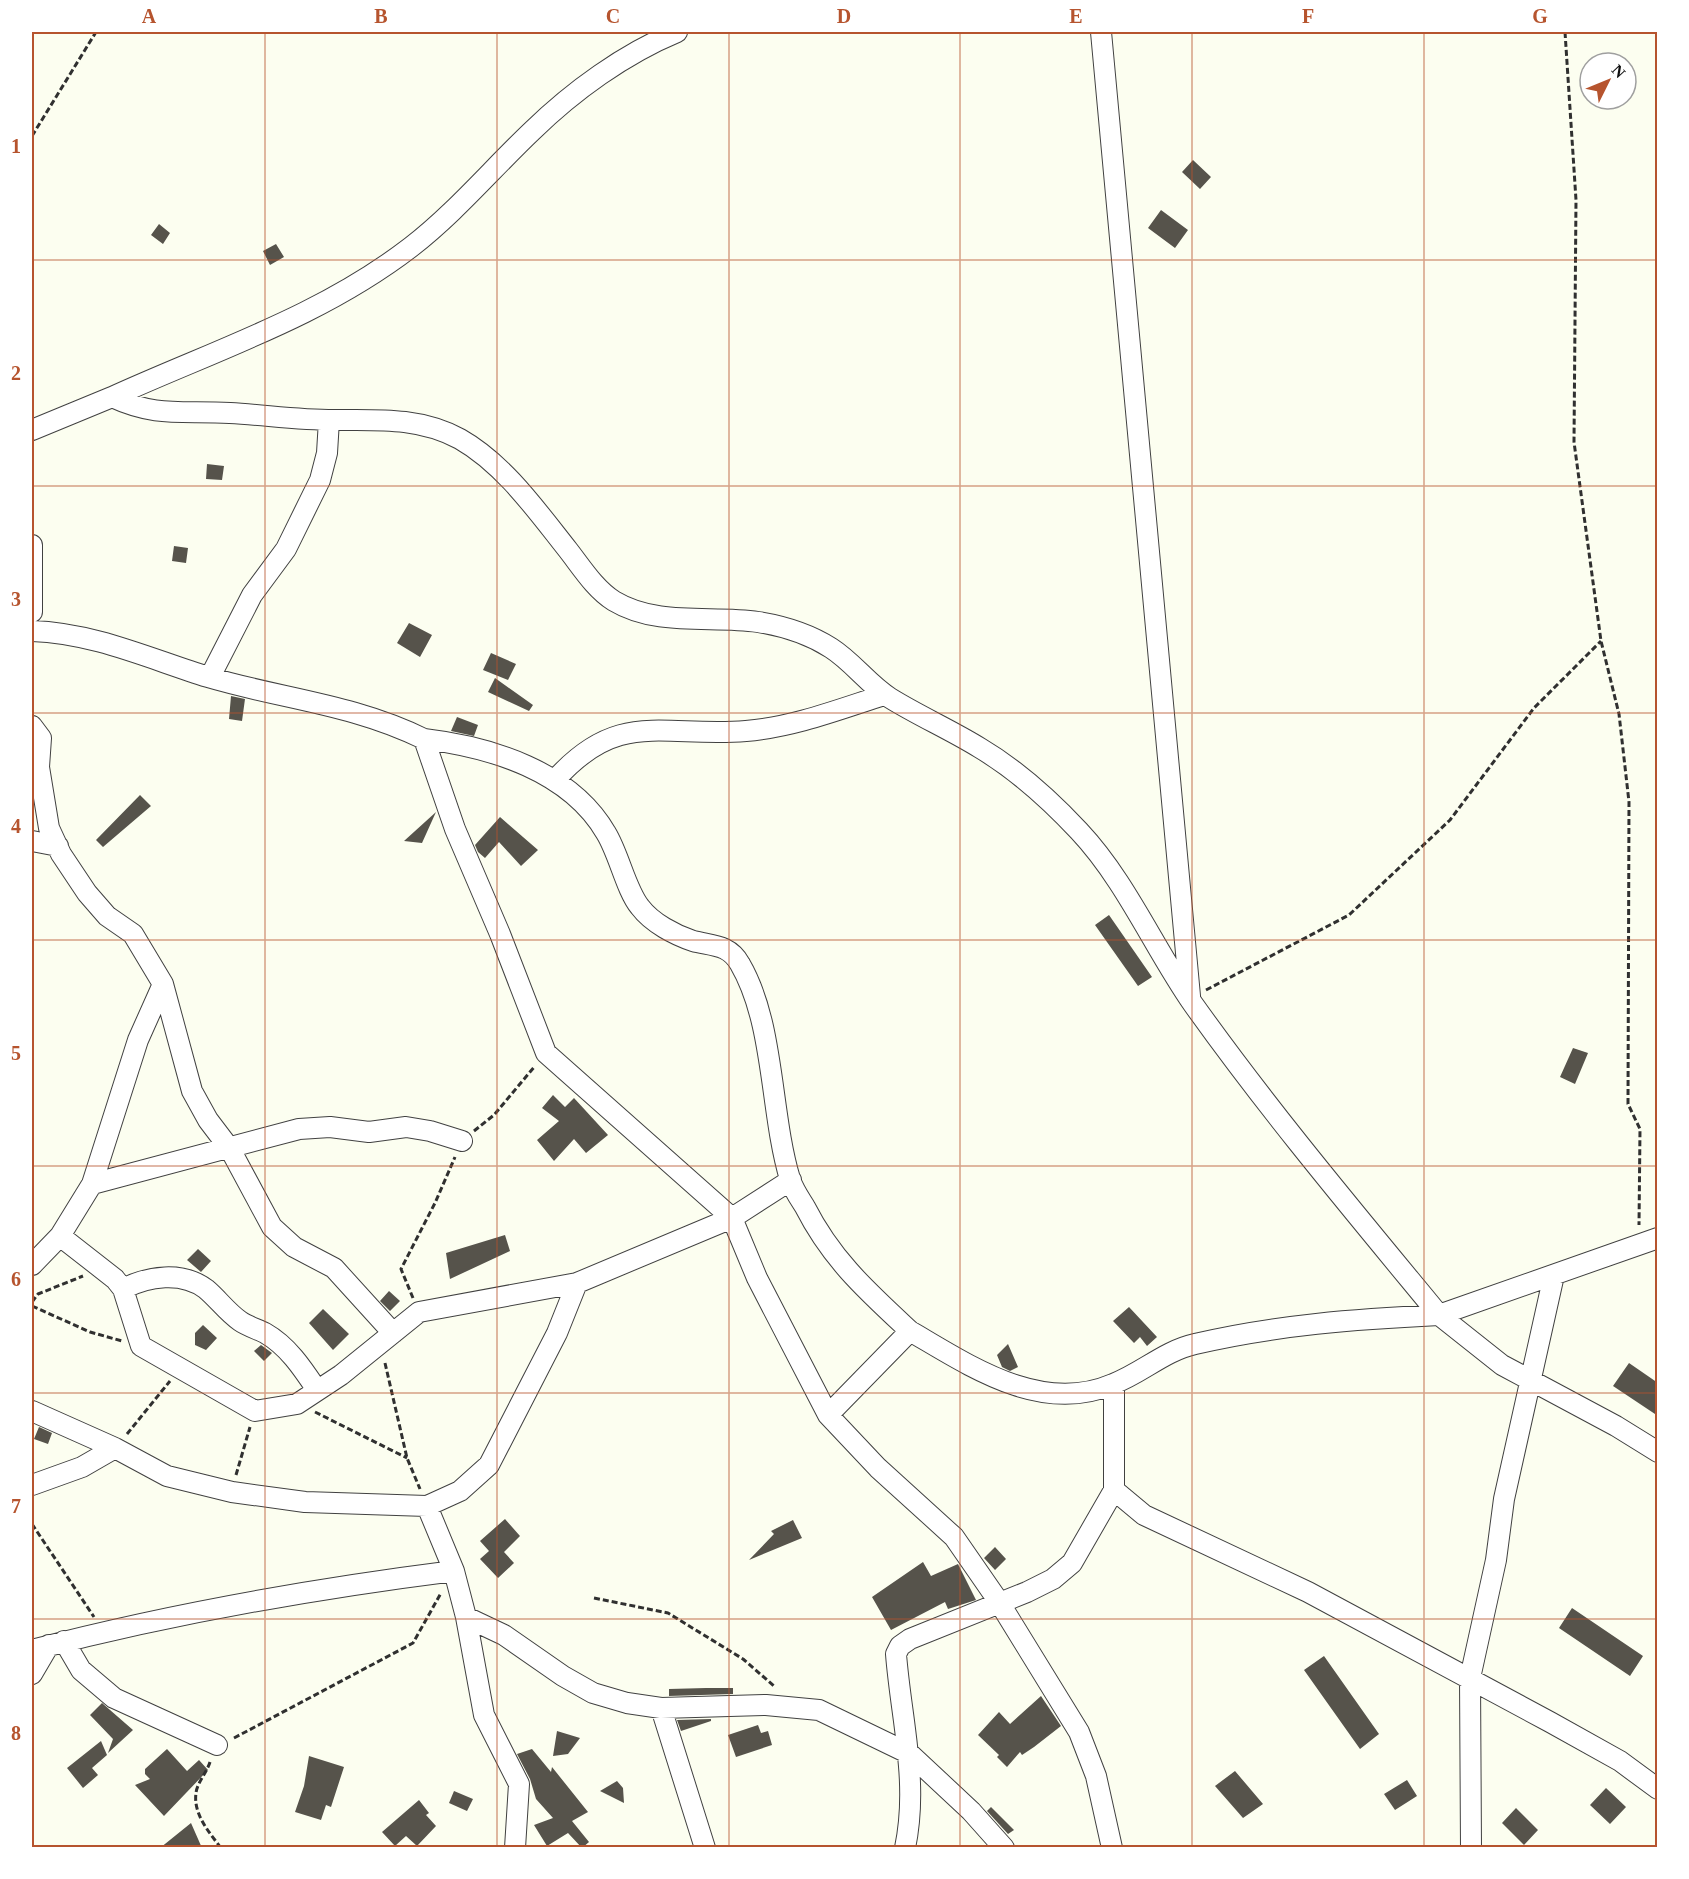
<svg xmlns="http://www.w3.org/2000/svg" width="1689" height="1879" font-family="Georgia,serif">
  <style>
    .building { fill: #56534b }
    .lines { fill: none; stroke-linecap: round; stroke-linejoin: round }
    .street-casing { stroke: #414141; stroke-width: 22 }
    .path { stroke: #303030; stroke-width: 3; stroke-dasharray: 6 3; stroke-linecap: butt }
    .street { stroke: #fff; stroke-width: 20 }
    .grid { fill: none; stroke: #b6542e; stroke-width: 1.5; stroke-opacity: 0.55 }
    .neatline { fill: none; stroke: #b6542e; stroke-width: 2 }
    .grid-label { font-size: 20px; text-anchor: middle; font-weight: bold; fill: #b6542e }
  </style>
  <rect width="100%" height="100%" fill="#fcfef0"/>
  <path class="building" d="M 1193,160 L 1211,177 L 1200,189 L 1182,172 Z
    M 1161,210 L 1188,230 L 1175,248 L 1148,228 Z
    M 159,224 L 170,233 L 163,244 L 151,235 Z
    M 276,244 L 284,257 L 270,265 L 263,251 Z
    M 207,464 L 224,466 L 222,480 L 206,479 Z
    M 174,546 L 188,548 L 186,563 L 172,561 Z
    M 409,623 L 432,635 L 420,657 L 397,643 Z
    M 491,653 L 516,664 L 508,680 L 483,670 Z
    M 495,678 L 533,705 L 529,711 L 488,692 Z
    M 231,696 L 245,699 L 242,721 L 229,719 Z
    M 457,717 L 478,725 L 474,736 L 451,731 Z
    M 140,795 L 151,806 L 103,847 L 96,840 Z
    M 436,812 L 422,843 L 404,841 Z
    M 500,817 L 538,850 L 521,866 L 499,842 L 485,858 L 478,852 L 475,845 Z
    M 1109,915 L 1152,977 L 1138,986 L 1095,925 Z
    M 1573,1048 L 1588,1053 L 1575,1084 L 1560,1077 Z
    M 553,1095 L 565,1107 L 574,1098 L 608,1135 L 586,1153 L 574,1139 L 554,1161 L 537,1140 L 559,1121 L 542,1108 Z
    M 505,1235 L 510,1251 L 450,1279 L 446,1253 Z
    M 198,1249 L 211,1261 L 201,1272 L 187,1260 Z
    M 389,1291 L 400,1301 L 390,1311 L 380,1301 Z
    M 1129,1307 L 1157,1337 L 1147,1346 L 1140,1337 L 1134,1343 L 1113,1321 Z
    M 323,1309 L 349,1334 L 333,1350 L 309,1323 Z
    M 203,1325 L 217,1338 L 206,1350 L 195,1345 L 195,1333 Z
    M 1008,1344 L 1018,1367 L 1010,1371 L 1002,1367 L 997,1355 Z
    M 261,1345 L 272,1353 L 264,1361 L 254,1351 Z
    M 1629,1363 L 1658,1383 L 1658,1416 L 1613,1386 Z
    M 39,1427 L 52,1433 L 48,1444 L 34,1439 Z
    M 505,1519 L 520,1536 L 504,1552 L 514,1563 L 498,1578 L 480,1559 L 489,1551 L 480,1541 Z
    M 793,1520 L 802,1538 L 749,1560 L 774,1534 L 771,1531 Z
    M 995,1547 L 1006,1559 L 995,1570 L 984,1558 Z
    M 923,1562 L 931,1576 L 958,1564 L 976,1600 L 948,1609 L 945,1602 L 891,1630 L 872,1597 Z
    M 1572,1608 L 1643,1656 L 1630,1676 L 1559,1628 Z
    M 1324,1656 L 1379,1734 L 1360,1749 L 1304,1670 Z
    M 706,1688 L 733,1688 L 733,1694 L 669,1696 L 669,1689 Z
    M 1041,1696 L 1061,1726 L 1034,1747 L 1022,1755 L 1020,1752 L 1007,1767 L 997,1757 L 999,1755 L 978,1735 L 999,1712 L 1010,1724 Z
    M 102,1703 L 133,1730 L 108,1753 L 113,1739 L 90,1715 Z
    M 711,1719 L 711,1721 L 681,1731 L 677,1720 Z
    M 758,1725 L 761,1733 L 768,1731 L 772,1745 L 736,1757 L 728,1735 Z
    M 557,1731 L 580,1738 L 568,1754 L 553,1756 Z
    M 101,1741 L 107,1755 L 92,1768 L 98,1775 L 83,1788 L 67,1768 Z
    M 167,1749 L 187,1771 L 199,1760 L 208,1770 L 164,1816 L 135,1785 L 150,1779 L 145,1774 L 145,1769 Z
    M 532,1749 L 551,1772 L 552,1767 L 588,1812 L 572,1821 L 589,1842 L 582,1848 L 568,1833 L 547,1846 L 534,1825 L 553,1818 L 536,1799 L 530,1779 L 517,1754 Z
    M 309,1756 L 344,1767 L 331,1807 L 326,1805 L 321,1820 L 295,1812 L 304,1786 Z
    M 1235,1771 L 1263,1804 L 1243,1818 L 1215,1786 Z
    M 1407,1780 L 1417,1796 L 1395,1810 L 1384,1794 Z
    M 617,1781 L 623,1788 L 624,1803 L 600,1791 Z
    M 1606,1788 L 1626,1807 L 1610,1824 L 1590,1805 Z
    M 454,1791 L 473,1799 L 467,1811 L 449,1803 Z
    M 419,1800 L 429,1813 L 426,1815 L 436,1826 L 417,1846 L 406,1836 L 395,1846 L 382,1832 Z
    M 991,1807 L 1014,1830 L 1008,1834 L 987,1811 Z
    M 1516,1808 L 1538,1830 L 1524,1845 L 1502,1823 Z
    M 191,1823 L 202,1848 L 160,1848 Z"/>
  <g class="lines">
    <defs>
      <path id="street" d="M 1101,32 L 1190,996
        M 112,397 C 215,350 320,317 411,247 C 455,213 492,169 532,131 C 573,91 624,54 677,32
        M 32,430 L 112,397 C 157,418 184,410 230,413 C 265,415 299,420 334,420 C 377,420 420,417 460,439 C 504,464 537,511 568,550 C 582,568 595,589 614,601 C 657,627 712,615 758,622 C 783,626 809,634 831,648 C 853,662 868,684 890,698 C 919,716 951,730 980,748 C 1017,770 1050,800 1079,831 C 1126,881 1154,948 1193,1004 C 1270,1112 1355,1213 1439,1315 L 1658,1238
        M 32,545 L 32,612
        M 32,631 C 94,633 150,659 208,677 C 282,699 353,704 424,739 L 455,829 L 500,934 L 546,1053 L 732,1218 L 757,1278 L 828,1415 L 878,1468 L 954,1537 L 999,1602 L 1079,1732 L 1096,1776 L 1112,1848
        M 210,677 L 252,595 L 286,549 L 320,480 L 327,453 L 329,420
        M 32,726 L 41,738 L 39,767 L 49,828 L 61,854 L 87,893 L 107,916 L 133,934 L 163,984 L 138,1040 L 92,1184 L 60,1236 L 32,1265
        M 424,739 C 491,747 570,771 606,833 C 619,854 626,890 640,907 C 652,923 675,935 693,941 C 712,946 729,944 740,964 C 775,1024 770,1113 790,1179 C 793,1189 800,1199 805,1207 C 832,1260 867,1291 910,1331
        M 555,780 C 619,708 664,738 746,731 C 794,727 840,709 884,695
        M 32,841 L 58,846
        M 163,984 L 192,1091 L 208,1120 L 230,1149 L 272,1227 L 294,1247 L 334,1268 L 393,1333
        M 92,1184 L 299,1129 L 330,1127 L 369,1132 L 406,1127 L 430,1131 L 462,1141
        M 60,1236 L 115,1279 L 123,1289 L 141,1346 L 255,1411 L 297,1404 L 341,1375 L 419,1312 L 577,1283 L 732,1218 L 791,1180
        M 123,1289 C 148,1276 182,1271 206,1289 C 218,1299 227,1312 240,1321 C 247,1326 257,1329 265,1333 C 288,1346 303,1369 317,1390
        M 32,1411 L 115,1448 L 167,1476 L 232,1492 L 305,1502 L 427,1506 L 454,1571 L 466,1617 L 484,1715 L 519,1784 L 515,1848
        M 828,1415 L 910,1331 C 970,1366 1041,1415 1113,1384 C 1142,1373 1164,1351 1195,1344 C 1276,1325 1357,1319 1439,1315 L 1502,1365 L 1616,1426 L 1658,1452
        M 32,1485 L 82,1467 L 115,1448
        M 1114,1490 L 1144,1515 L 1308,1592 L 1550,1722 L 1620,1761 L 1658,1789
        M 427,1506 L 460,1491 L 489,1465 L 557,1333 L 577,1283
        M 466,1617 L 504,1635 L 563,1676 L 593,1693 L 627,1703 L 661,1708 L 766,1705 L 819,1710 L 910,1754 L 971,1811 L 1004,1848
        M 64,1641 L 81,1670 L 114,1698 L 217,1745
        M 32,1650 C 170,1614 312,1589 454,1571
        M 32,1674 L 49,1645
        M 661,1708 L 705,1848
        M 905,1848 C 919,1782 901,1719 896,1654 L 900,1646 L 910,1639 L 1027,1592 L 1053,1579 L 1072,1563 L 1114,1490 L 1114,1384
        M 1471,1848 L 1470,1678 L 1496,1560 L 1504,1499 L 1554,1275"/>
    </defs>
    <use href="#street" class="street-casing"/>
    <path class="path" d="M 1565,32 L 1576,200 L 1574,442 L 1601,641 L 1619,714 L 1629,802 L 1628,1104 L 1640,1129 L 1639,1225
      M 32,136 L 96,32
      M 1206,990 L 1349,915 L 1450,820 L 1534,708 L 1601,641
      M 474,1131 L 494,1115 L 535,1066
      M 413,1298 L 401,1269 L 435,1203 L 455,1157
      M 32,1302 L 38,1294 L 83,1276
      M 32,1306 L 90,1332 L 122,1341
      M 385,1363 L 407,1458 L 420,1489
      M 315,1412 L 407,1458
      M 127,1434 L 170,1381
      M 236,1475 L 250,1427
      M 32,1524 L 94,1617
      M 594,1598 L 668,1613 L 743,1659 L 774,1686
      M 234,1738 L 413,1643 L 441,1593
      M 210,1762 C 207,1772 197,1783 196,1793 C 193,1814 209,1832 221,1848"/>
    <use href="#street" class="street"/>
  </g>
  <path class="grid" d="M 265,32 L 265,1848M 497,32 L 497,1848M 729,32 L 729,1848M 960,32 L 960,1848M 1192,32 L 1192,1848M 1424,32 L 1424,1848M 32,260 L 1658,260M 32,486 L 1658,486M 32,713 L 1658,713M 32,940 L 1658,940M 32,1166 L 1658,1166M 32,1393 L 1658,1393M 32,1619 L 1658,1619"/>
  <rect width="1689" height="1879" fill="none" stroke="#ffffff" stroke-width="66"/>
  <g transform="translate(1608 81) rotate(47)"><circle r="28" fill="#ffffff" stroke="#9f9f9f" stroke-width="1.5"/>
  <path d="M0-4.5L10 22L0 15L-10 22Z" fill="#b6542e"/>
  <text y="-9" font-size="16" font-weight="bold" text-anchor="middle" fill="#0e0e0e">N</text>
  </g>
  <rect x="33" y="33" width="1623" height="1813" class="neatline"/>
  <g class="grid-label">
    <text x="149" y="23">A</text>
    <text x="381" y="23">B</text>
    <text x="613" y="23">C</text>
    <text x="844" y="23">D</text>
    <text x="1076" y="23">E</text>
    <text x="1308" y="23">F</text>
    <text x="1540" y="23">G</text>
    <text x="16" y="153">1</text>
    <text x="16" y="380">2</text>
    <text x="16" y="606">3</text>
    <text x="16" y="833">4</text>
    <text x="16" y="1060">5</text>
    <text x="16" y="1286">6</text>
    <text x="16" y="1513">7</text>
    <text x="16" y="1740">8</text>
  </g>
</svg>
